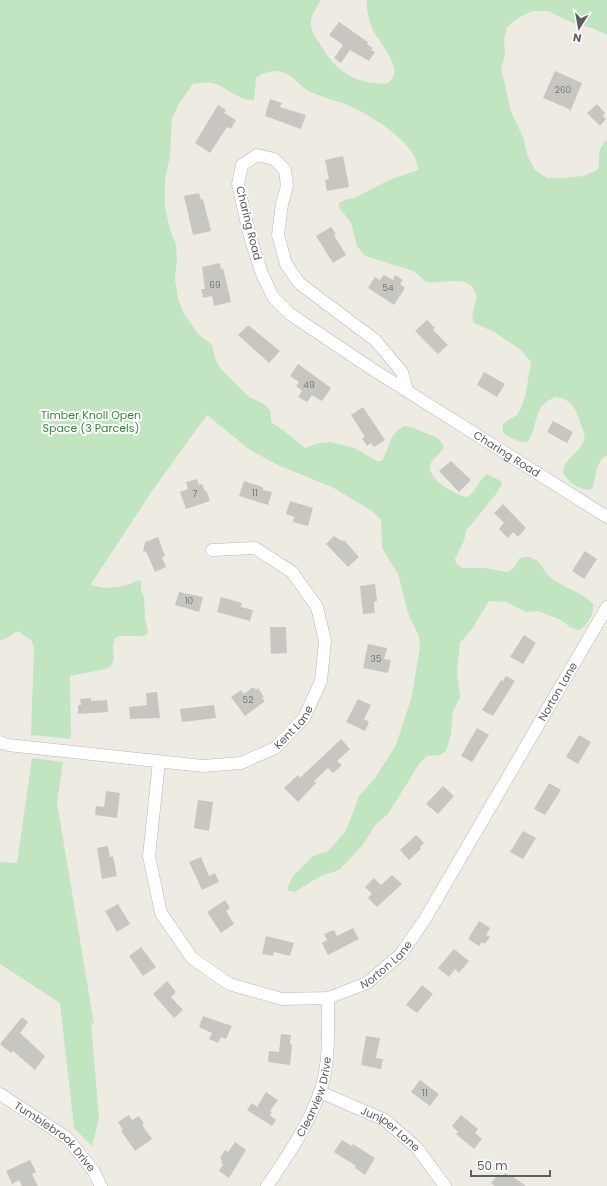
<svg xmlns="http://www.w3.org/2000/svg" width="607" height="1186" font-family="Poppins,sans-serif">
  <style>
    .green { fill: #c0e5c0 }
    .building { fill: #c8c6c0 }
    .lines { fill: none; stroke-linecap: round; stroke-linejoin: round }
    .minor-casing { stroke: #b5b9bd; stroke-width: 13 }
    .minor { stroke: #fff; stroke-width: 12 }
    .labels { text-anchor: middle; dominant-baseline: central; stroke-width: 4; stroke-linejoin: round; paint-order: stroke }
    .number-label { font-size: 9px; fill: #76797a }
    .street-label { font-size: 11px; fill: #5b5f63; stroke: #fff }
    .park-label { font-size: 11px; fill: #37863c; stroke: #fff }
  </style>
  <rect width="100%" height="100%" fill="#eeebe3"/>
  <path class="green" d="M 0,0 L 321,0 C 317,6 311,15 311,22 C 310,31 316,37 320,44 C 332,66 350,81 375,83 C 381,84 388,85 392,79 C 401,64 379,43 373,30 C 369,20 366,10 367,0 L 607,0 L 607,35 L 592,28 L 573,23 L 548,11 L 533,11 L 518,18 L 507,27 L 504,39 L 505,56 L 501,67 L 511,112 L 524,139 L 527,155 L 535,170 L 547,178 L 562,178 L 583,176 L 597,170 L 599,167 C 599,157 598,146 607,140 L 607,455 C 594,463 597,477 592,489 C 581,492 568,482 563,473 C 563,460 577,454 583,443 C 587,434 582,429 580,422 C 576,409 571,399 556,397 C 532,405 539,425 528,442 C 522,443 507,437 504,433 C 501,430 503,426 504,423 L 517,415 L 521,408 L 525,397 L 531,362 L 520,349 L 494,332 L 474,323 C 469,310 478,303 476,295 C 472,272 439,285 426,282 L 414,271 L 365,256 L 357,246 L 351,223 L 339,207 L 339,203 L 345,200 L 354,198 L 389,180 L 418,170 C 419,145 373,117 352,107 C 338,100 321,98 307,90 C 299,85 293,76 285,73 C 277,69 262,72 256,78 L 254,100 C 240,102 226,86 212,83 C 206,82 199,83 193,84 L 178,105 L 172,119 L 170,156 L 165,179 L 165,208 L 170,229 L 176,245 L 177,260 L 175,279 L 178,299 L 184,314 L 198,334 L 212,345 L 216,361 L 220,368 L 249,397 L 266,405 L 271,412 L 271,422 L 283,430 L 305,448 L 319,443 L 331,442 L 354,448 L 377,461 L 381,461 C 392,447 385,438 404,426 L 411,427 L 438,438 L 444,446 C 442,453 434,457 431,463 C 424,478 456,495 467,497 C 476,493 478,480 487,474 L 501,481 L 502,484 L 496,494 L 466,531 L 464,541 L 455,559 L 456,563 L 462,568 L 485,568 L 507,572 L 513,569 L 519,559 C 524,556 529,556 534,559 C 542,562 544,572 550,577 C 563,588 581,591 593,604 C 595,613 587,626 579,630 L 571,628 L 561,620 L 538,611 L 526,612 L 506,602 L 489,601 L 472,629 L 460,643 L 457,672 L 460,697 L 453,711 L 451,734 L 446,751 L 439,755 L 427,756 L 419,764 L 388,814 L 376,824 L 362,846 L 339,870 L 321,876 L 294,892 L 287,890 L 293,876 L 313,856 L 328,851 L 346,831 L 359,796 L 375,778 L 396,745 L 412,696 L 420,646 L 419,637 L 408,613 L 398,574 L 382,548 L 381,520 L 372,511 L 332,487 L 280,466 L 250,450 L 207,415 L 152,491 L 91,584 C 101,591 129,587 138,580 L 141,581 L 141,591 L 144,597 L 145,618 L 148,632 L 147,635 C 136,638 126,634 116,637 C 108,649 121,661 106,669 L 70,676 L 71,739 L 31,735 L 34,648 L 31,640 L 18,631 L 5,639 L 0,640 Z
    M 32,758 L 63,762 L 57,803 L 94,1024 L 91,1023 L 99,1118 L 92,1146 L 74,1128 L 60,1003 L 0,964 L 0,862 L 17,863 Z"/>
  <path class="building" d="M 339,22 L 368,42 L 367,44 L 373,48 L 371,50 L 375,52 L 369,61 L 350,50 L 341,63 L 334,58 L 343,45 L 329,35 Z
    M 555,71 L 582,83 L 570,112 L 569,109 L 543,98 Z
    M 270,99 L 282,103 L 280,107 L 306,115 L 301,129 L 265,116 Z
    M 597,104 L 605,113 L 603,116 L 606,119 L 600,126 L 587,113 Z
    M 218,105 L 226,110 L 224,113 L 236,120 L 231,129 L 227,127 L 210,153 L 195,143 Z
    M 343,156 L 349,187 L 327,191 L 325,180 L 329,179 L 325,160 Z
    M 199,193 L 201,200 L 203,199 L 211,231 L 193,235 L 184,196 Z
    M 331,227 L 336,234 L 334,235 L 346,255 L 333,263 L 316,236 Z
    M 220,263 L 221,269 L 223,268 L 231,302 L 214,306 L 212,296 L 203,298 L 201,289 L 205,289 L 202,267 Z
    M 384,275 L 393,280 L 395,275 L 403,280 L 400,284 L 405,288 L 394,305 L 368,288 L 375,277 L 380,280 Z
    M 427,320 L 435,328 L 433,330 L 448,345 L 438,354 L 415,331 Z
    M 248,325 L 280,351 L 269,363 L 238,335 Z
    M 298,364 L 331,388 L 322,401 L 312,395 L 307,402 L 298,397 L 302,391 L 296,386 L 299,382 L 290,376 Z
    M 484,372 L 505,384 L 497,397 L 477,385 Z
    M 363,407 L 385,440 L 374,447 L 371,443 L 367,446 L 362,438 L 365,437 L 351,415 Z
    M 553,421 L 573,432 L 567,443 L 547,432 Z
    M 451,461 L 471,480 L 459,492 L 439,471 Z
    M 197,479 L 199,485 L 202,484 L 205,491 L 207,492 L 210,501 L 186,509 L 180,492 L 188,489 L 186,482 Z
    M 244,481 L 263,487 L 263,490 L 272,492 L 268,505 L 239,496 Z
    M 290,501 L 313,508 L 308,526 L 293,522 L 294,517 L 286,514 Z
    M 503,504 L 526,528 L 518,537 L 513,532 L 508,538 L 499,529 L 504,523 L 494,513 Z
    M 334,536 L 342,541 L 344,540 L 359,557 L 348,567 L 326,544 Z
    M 158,537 L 165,556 L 162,557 L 166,567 L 155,572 L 146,551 L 143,552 L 145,542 Z
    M 585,551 L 597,559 L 584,579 L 572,571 Z
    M 375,584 L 377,601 L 374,602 L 375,613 L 363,614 L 360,586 Z
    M 179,592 L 203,597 L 199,612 L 175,605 Z
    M 221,597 L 242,603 L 241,607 L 253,610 L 250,621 L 217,612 Z
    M 270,627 L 286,627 L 287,653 L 271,654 Z
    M 524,635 L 536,643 L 523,664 L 510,657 Z
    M 368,644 L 387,648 L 384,659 L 391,660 L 388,673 L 363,668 Z
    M 506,676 L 515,681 L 493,716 L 482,710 L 501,680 L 503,681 Z
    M 253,687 L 256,690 L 258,688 L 264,697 L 262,698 L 265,701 L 245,716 L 231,697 L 241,690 L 244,694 Z
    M 157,692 L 160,718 L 130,719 L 129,707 L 147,705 L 146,693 Z
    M 91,698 L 91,701 L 107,700 L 108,712 L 78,714 L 78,705 L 81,705 L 80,699 Z
    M 358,699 L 371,705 L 364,719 L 369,722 L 365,731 L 346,722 Z
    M 214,705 L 216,718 L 182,722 L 180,709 Z
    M 477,728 L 489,735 L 472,762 L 461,756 Z
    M 579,735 L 591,742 L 578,764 L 566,757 Z
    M 341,739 L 350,749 L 337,761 L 342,765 L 333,773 L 328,768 L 314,781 L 316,783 L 298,802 L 284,788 L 298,775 L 300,778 Z
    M 549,783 L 561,790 L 545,815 L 534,809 Z
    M 443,786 L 454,796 L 438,814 L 426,804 Z
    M 106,791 L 120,793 L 117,818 L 95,815 L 96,806 L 104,807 Z
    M 198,800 L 213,802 L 209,831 L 194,828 Z
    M 523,831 L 536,838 L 523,859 L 510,852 Z
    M 416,835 L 424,843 L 420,847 L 421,849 L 409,860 L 400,850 Z
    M 108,846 L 110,857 L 113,856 L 117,876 L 102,879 L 97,848 Z
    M 201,857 L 209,876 L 215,873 L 219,882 L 202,890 L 189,862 Z
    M 392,875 L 402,884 L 377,907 L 368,898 L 372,894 L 365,887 L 374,878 L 381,885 Z
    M 225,900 L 230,908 L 226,911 L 234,924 L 221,933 L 207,912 Z
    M 118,904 L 130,924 L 117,932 L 105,911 Z
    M 479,921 L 490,928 L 486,935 L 490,937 L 485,944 L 482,942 L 479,946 L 468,939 Z
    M 353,928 L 359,939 L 328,955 L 322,943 L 327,940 L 324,934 L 334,930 L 337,936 Z
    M 266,936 L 294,943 L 290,956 L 274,952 L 273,956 L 262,954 Z
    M 141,947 L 156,967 L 143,976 L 129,956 Z
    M 454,949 L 469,961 L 459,973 L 455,969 L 449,977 L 438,968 Z
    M 167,981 L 176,992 L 171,997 L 183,1010 L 174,1018 L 153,994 Z
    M 422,985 L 433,994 L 417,1013 L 406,1005 Z
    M 203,1016 L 232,1026 L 226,1039 L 221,1037 L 218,1043 L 209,1039 L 212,1033 L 199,1027 Z
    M 22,1017 L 28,1022 L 20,1033 L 45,1056 L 35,1070 L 13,1051 L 11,1053 L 0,1044 Z
    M 281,1034 L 291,1035 L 290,1044 L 292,1045 L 290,1065 L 268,1062 L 269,1051 L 279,1052 Z
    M 366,1036 L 380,1038 L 376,1058 L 383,1059 L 381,1069 L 361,1065 Z
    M 420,1080 L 439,1094 L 430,1106 L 411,1092 Z
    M 266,1092 L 278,1100 L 270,1111 L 272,1112 L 270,1115 L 276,1120 L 272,1126 L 247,1110 L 252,1103 L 257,1107 Z
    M 129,1115 L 132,1120 L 139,1116 L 144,1124 L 142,1125 L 152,1139 L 135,1151 L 121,1131 L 123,1130 L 118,1122 Z
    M 461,1115 L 478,1129 L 475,1133 L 482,1139 L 474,1149 L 456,1134 L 458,1132 L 452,1126 Z
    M 342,1140 L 352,1146 L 353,1144 L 375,1158 L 365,1175 L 355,1168 L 356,1166 L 334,1152 Z
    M 235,1142 L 246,1150 L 229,1178 L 219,1171 L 223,1164 L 221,1163 L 222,1160 L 220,1158 L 225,1150 L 228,1152 Z
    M 30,1160 L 36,1172 L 32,1174 L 38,1186 L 22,1186 L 19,1180 L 12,1184 L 6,1171 Z
    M 505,1173 L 511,1177 L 512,1176 L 526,1186 L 495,1186 L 491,1183 L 498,1174 L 502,1177 Z"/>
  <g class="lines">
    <defs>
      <g id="minor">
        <path d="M 257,155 L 274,159 L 285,170 L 287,186 L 282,204 L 278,235 L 286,264 L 299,283 L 375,340 L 402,372 L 407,391 L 369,367 L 290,314 L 273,297 L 262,274 L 250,237 L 238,184 L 242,165 Z"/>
        <path id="s1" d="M 407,391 L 607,517"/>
        <path id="s2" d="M 0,742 L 8,745 L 203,766 L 241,763 L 275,748 L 304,718 L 321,681 L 325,641 L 317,607 L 292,572 L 255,548 L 212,550"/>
        <path id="s3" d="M 159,762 L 149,856 L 161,913 L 192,958 L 229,984 L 282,999 L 328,998 L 367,983 L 401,954 L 425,919 L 607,607"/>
        <path id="s4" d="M 320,1092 L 385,1120 L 417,1148 L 445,1186"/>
        <path id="s5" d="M 0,1094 L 67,1138 L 93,1170 L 101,1186"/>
        <path id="s6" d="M 267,1186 C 287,1157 308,1126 320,1092 C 330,1065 328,1027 328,998"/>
      </g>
    </defs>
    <use href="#minor" class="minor-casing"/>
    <use href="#minor" class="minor"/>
  </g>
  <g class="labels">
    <g class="number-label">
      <text x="563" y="90">260</text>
      <text x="215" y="285">69</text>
      <text x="388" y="288">54</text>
      <text x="309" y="385">49</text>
      <text x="255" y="493">11</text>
      <text x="195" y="494">7</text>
      <text x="189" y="601">10</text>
      <text x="376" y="659">35</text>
      <text x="248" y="700">52</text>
      <text x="425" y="1093">11</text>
    </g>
    <g class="street-label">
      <text transform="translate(249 223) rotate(76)">Charing Road</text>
      <text stroke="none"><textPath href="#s1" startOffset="118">Charing Road</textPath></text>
      <text stroke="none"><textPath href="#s3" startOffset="746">Norton Lane</textPath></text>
      <text stroke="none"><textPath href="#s2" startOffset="308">Kent Lane</textPath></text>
      <text stroke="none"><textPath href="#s3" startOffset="422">Norton Lane</textPath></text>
      <text stroke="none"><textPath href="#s6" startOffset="102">Clearview Drive</textPath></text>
      <text stroke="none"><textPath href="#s4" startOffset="80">Juniper Lane</textPath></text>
      <text stroke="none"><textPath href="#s5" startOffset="70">Tumblebrook Drive</textPath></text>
    </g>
    <g class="park-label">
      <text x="91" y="415">Timber Knoll Open<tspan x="91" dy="13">Space (3 Parcels)</tspan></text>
    </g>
  </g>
  <g transform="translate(579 28) rotate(191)" stroke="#ffffff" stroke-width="3" paint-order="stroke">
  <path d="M0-3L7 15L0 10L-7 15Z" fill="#5b5f63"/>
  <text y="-6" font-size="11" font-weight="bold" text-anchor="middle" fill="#5b5f63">N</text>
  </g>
  <path d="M471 1170v6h79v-6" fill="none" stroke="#5b5f63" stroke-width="2"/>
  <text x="477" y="1170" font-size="12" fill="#5b5f63" stroke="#ffffff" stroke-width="3" paint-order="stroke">50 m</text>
</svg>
